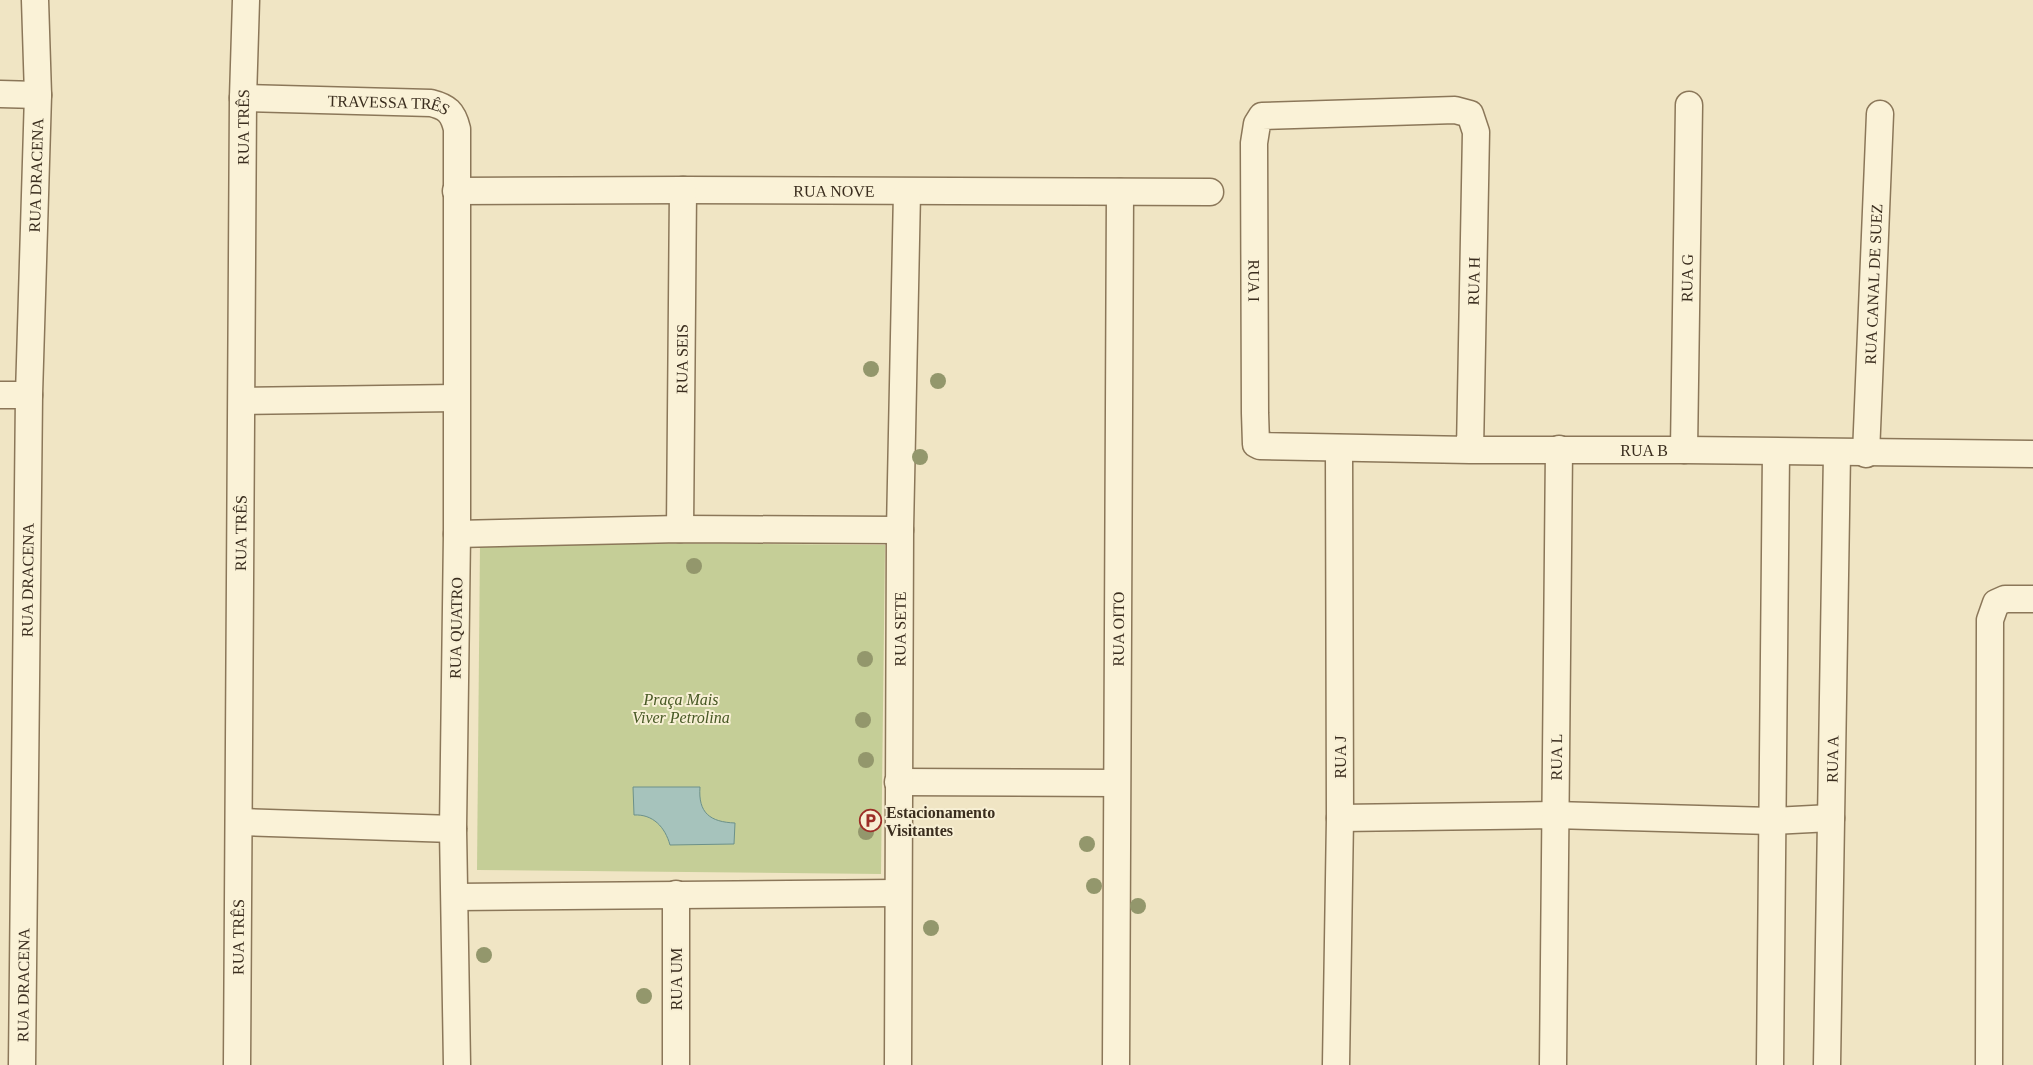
<svg xmlns="http://www.w3.org/2000/svg" width="2033" height="1065" font-family="Georgia,serif">
  <style>
    .green { fill: #c5ce97 }
    .water { fill: #a6c3bc; stroke: #6c918a }
    .lines { fill: none; stroke-linecap: round; stroke-linejoin: round }
    .street-casing { stroke: #8b7759; stroke-width: 29 }
    .street { stroke: #faf2d7; stroke-width: 26 }
    .tree { fill: #93976c }
    .labels { text-anchor: middle; dominant-baseline: central; stroke-width: 4; stroke-linejoin: round; paint-order: stroke }
    .street-label { font-size: 16px; fill: #3a2d1e; stroke: #f7efd4 }
    .park-label { font-size: 16px; font-style: italic; fill: #475824; stroke: #f7efd4 }
    .poi-label { font-size: 16px; font-weight: bold; fill: #3a2d1e; stroke: #f7efd4; text-anchor: start }
  </style>
  <rect width="100%" height="100%" fill="#f0e5c4"/>
  <path class="green" d="M 480,542 L 885,545 L 881,874 L 477,870 Z"/>
  <path class="water" d="M 633,787 L 700,787 C 698,813 710,822 735,823 L 734,844 L 670,845 C 665,827 653,814 634,815 Z"/>
  <g class="lines">
    <defs>
      <g id="street">
        <path d="M 0,94 L 38,95"/>
        <path id="s1" d="M 243,98 L 431,103 C 447,107 453,112 457,129 L 457,534 L 453,829 L 457,1065"/>
        <path id="s2" d="M 456,191 L 683,190 L 1210,192"/>
        <path d="M 0,395 L 29,395"/>
        <path d="M 242,401 L 456,398"/>
        <path id="s3" d="M 1470,450 L 1476,132 L 1470,114 L 1455,110 L 1262,116 L 1257,124 L 1254,143 L 1255,413 L 1256,444 L 1260,446 L 1470,450 L 1684,450 L 2033,454"/>
        <path id="s4" d="M 1684,450 L 1689,105"/>
        <path id="s5" d="M 1866,454 L 1880,114"/>
        <path id="s6" d="M 680,529 L 683,190"/>
        <path d="M 457,534 L 680,529 L 900,530"/>
        <path d="M 898,782 L 1116,783"/>
        <path d="M 1340,818 L 1554,815 L 1771,821 L 1831,818"/>
        <path d="M 239,822 L 453,829"/>
        <path d="M 455,897 L 897,893"/>
        <path id="s7" d="M 22,1065 L 29,395 L 38,95 L 35,0"/>
        <path id="s8" d="M 237,1065 L 243,98 L 246,0"/>
        <path d="M 676,1065 L 676,894"/>
        <path id="s9" d="M 898,1065 L 900,530 L 907,192"/>
        <path id="s10" d="M 1116,1065 L 1120,192"/>
        <path d="M 1336,1065 L 1340,818 L 1339,448"/>
        <path id="s11" d="M 1553,1065 L 1559,449"/>
        <path d="M 1770,1065 L 1776,452"/>
        <path id="s12" d="M 1827,1065 L 1837,453"/>
        <path d="M 1989,1065 L 1990,620 L 1996,603 L 2005,599 L 2033,599"/>
      </g>
    </defs>
    <use href="#street" class="street-casing"/>
    <use href="#street" class="street"/>
  </g>
  <g class="tree">
    <circle cx="871" cy="369" r="8"/>
    <circle cx="938" cy="381" r="8"/>
    <circle cx="920" cy="457" r="8"/>
    <circle cx="694" cy="566" r="8"/>
    <circle cx="865" cy="659" r="8"/>
    <circle cx="863" cy="720" r="8"/>
    <circle cx="866" cy="760" r="8"/>
    <circle cx="866" cy="832" r="8"/>
    <circle cx="1087" cy="844" r="8"/>
    <circle cx="1094" cy="886" r="8"/>
    <circle cx="1138" cy="906" r="8"/>
    <circle cx="931" cy="928" r="8"/>
    <circle cx="484" cy="955" r="8"/>
    <circle cx="644" cy="996" r="8"/>
  </g>
  <defs>
    <symbol id="parking-ring" viewBox="-11 -11 22 22"><circle r="9.5" fill="#f7efd4" stroke="#9c2d27" stroke-width="1.5"/><path d="M-3.5-5.5H1a3.5 3.5 0 0 1 0 7H-1V5.5H-3.5ZM-1-3.4V-.6H.8a1.4 1.4 0 0 0 0-2.8Z" fill="#9c2d27"/></symbol>
  </defs>
  <g fill-rule="evenodd">
    <use href="#parking-ring" x="858" y="808" width="25" height="25"/>
  </g>
  <g class="labels">
    <g class="street-label">
      <text stroke="none"><textPath href="#s1" startOffset="146">TRAVESSA TRÊS</textPath></text>
      <text stroke="none"><textPath href="#s8" startOffset="938">RUA TRÊS</textPath></text>
      <text stroke="none"><textPath href="#s7" startOffset="890">RUA DRACENA</textPath></text>
      <text stroke="none"><textPath href="#s2" startOffset="378">RUA NOVE</textPath></text>
      <text stroke="none"><textPath href="#s4" startOffset="172">RUA G</textPath></text>
      <text stroke="none"><textPath href="#s3" startOffset="712">RUA I</textPath></text>
      <text stroke="none"><textPath href="#s3" startOffset="169">RUA H</textPath></text>
      <text stroke="none"><textPath href="#s5" startOffset="170">RUA CANAL DE SUEZ</textPath></text>
      <text stroke="none"><textPath href="#s6" startOffset="170">RUA SEIS</textPath></text>
      <text stroke="none"><textPath href="#s3" startOffset="1264">RUA B</textPath></text>
      <text stroke="none"><textPath href="#s8" startOffset="532">RUA TRÊS</textPath></text>
      <text stroke="none"><textPath href="#s7" startOffset="485">RUA DRACENA</textPath></text>
      <text transform="translate(456 628) rotate(-89)">RUA QUATRO</text>
      <text stroke="none"><textPath href="#s10" startOffset="436">RUA OITO</textPath></text>
      <text stroke="none"><textPath href="#s9" startOffset="436">RUA SETE</textPath></text>
      <text transform="translate(1340 757) rotate(-90)">RUA J</text>
      <text stroke="none"><textPath href="#s11" startOffset="308">RUA L</textPath></text>
      <text stroke="none"><textPath href="#s12" startOffset="306">RUA A</textPath></text>
      <text stroke="none"><textPath href="#s8" startOffset="128">RUA TRÊS</textPath></text>
      <text transform="translate(676 979) rotate(-90)">RUA UM</text>
      <text stroke="none"><textPath href="#s7" startOffset="80">RUA DRACENA</textPath></text>
    </g>
    <g class="park-label">
      <text x="681" y="699">Praça Mais<tspan x="681" dy="18">Viver Petrolina</tspan></text>
    </g>
    <g class="poi-label">
      <text x="886" y="812">Estacionamento<tspan x="886" dy="18">Visitantes</tspan></text>
    </g>
  </g>
</svg>
